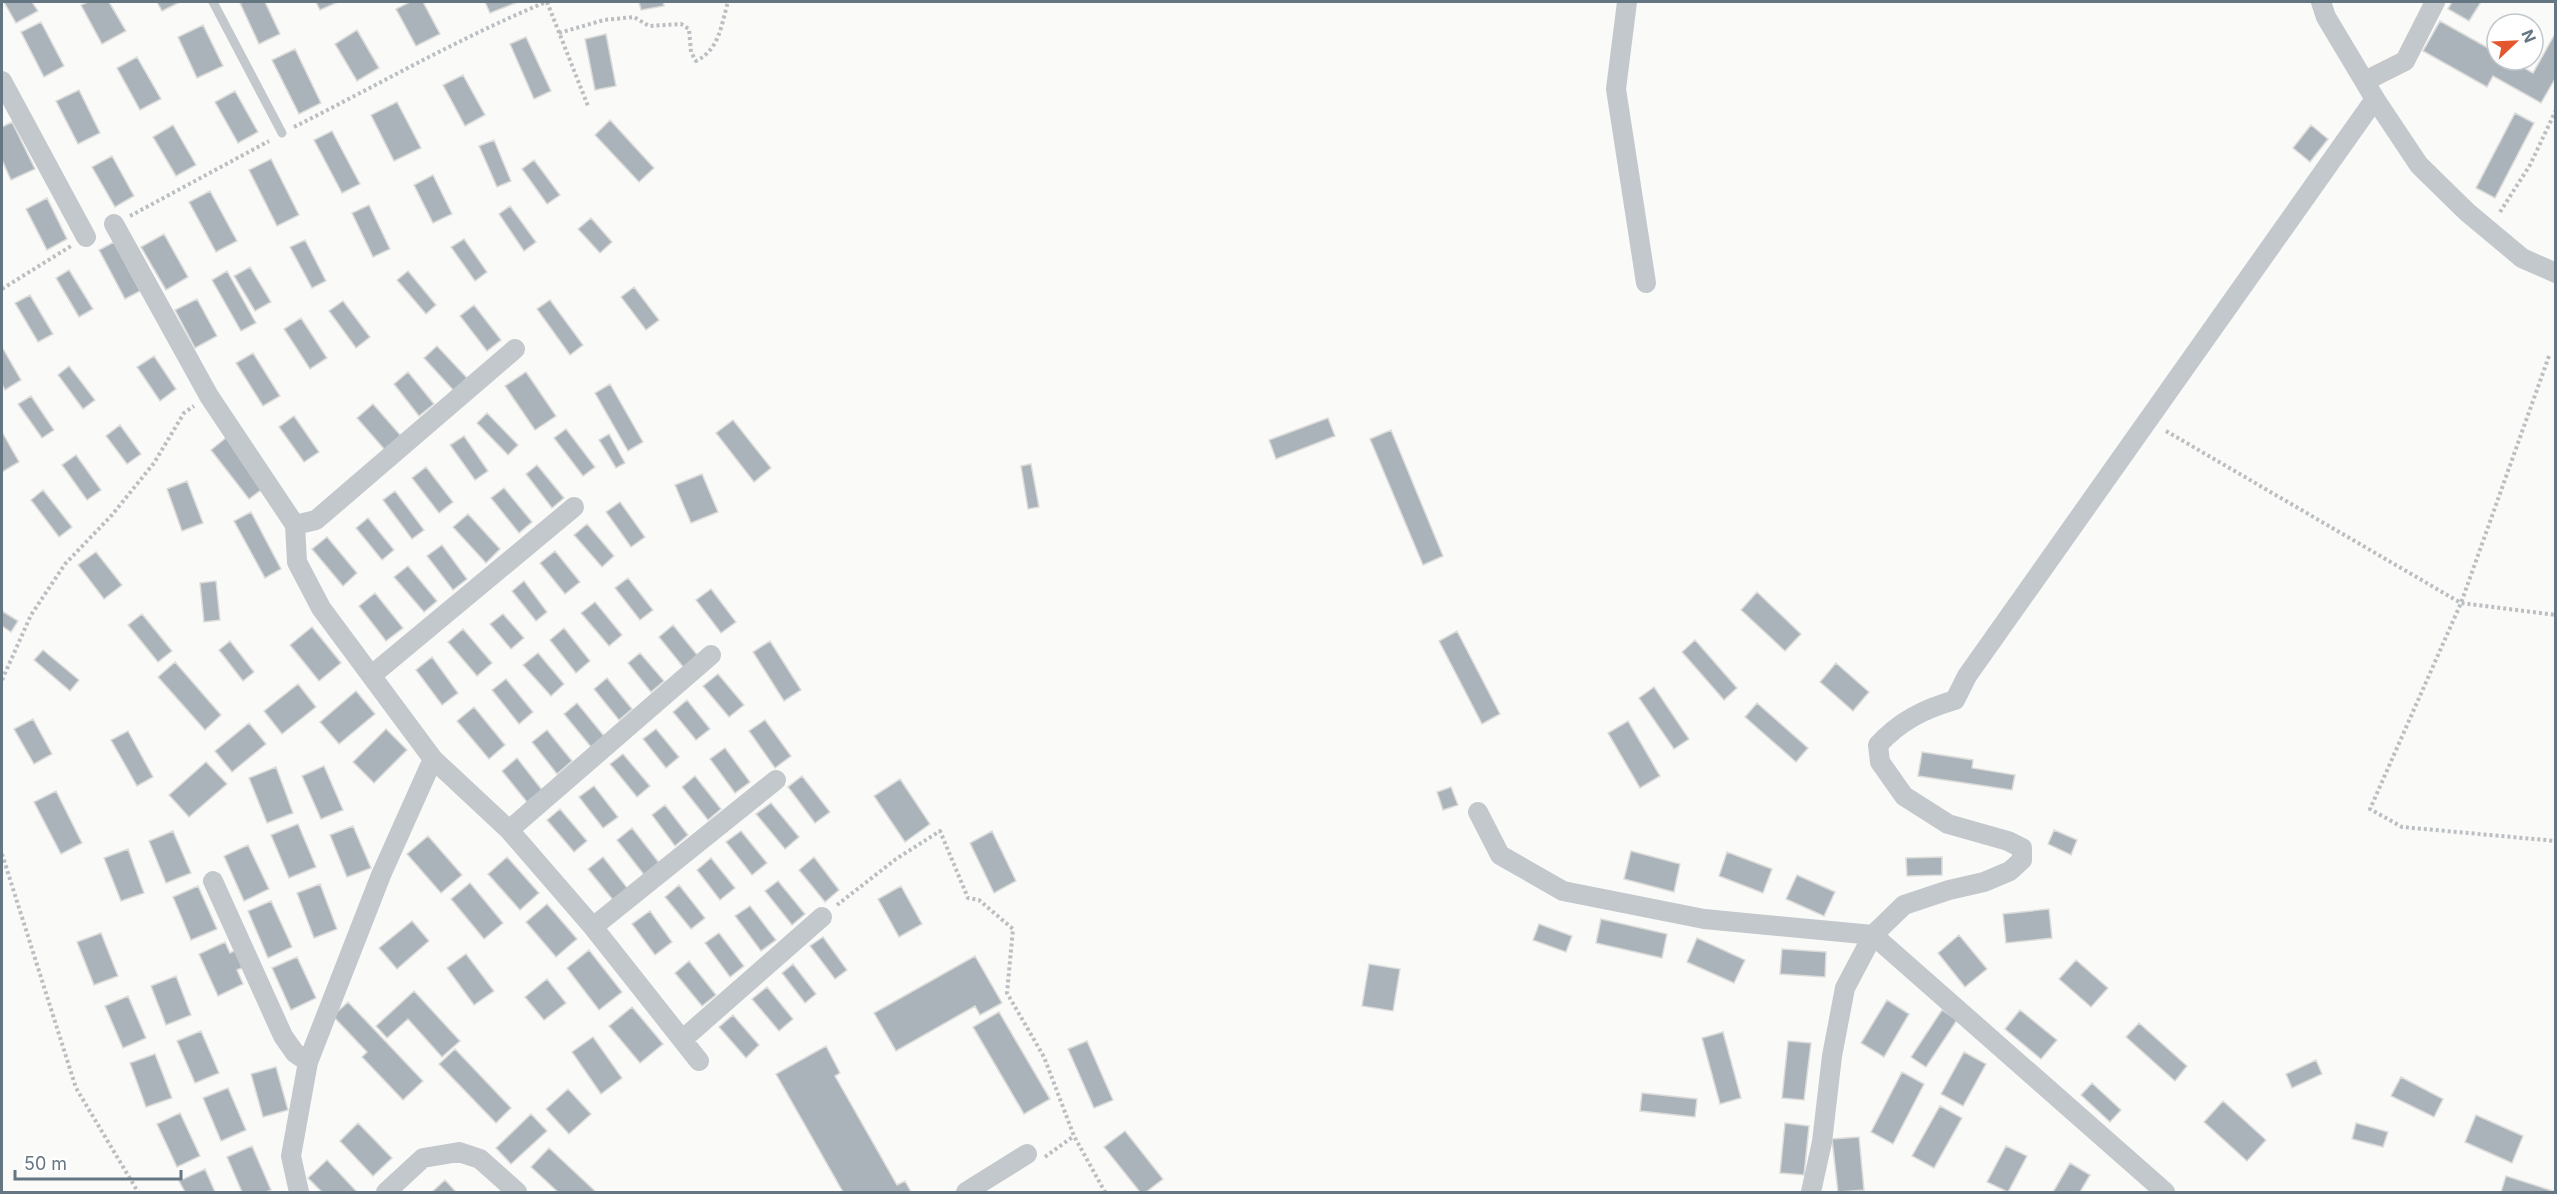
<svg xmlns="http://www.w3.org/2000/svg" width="2557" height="1194" font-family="Inter,sans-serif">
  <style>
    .building { fill: #aab3b9; stroke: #dcdcda; stroke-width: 1.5 }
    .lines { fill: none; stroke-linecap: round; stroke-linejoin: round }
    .path { stroke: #bbbfc2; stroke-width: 4; stroke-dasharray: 3 3; stroke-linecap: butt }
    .lane { stroke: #c3c8cc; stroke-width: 9 }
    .street { stroke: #c3c8cc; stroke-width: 20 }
  </style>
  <rect width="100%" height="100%" fill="#fafaf8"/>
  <path class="building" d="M 4,2 L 32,2 L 38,11 L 16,23 Z
    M 88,2 L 109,2 L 126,31 L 102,44 L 81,5 Z
    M 157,2 L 180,2 L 162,11 Z
    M 244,2 L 265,2 L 280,34 L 259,44 L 240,3 Z
    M 316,2 L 338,2 L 320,10 Z
    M 410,2 L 423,2 L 440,34 L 416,46 L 396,9 Z
    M 485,2 L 518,2 L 490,13 Z
    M 639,2 L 663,2 L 664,6 L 641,10 Z
    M 2452,2 L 2481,2 L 2469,21 L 2448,9 Z
    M 2440,21 L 2497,53 L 2497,60 L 2510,60 L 2533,73 L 2556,32 L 2556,77 L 2541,103 L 2493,76 L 2487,87 L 2423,51 Z
    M 41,22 L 64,66 L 44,77 L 21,32 Z
    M 203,25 L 223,66 L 197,78 L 178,37 Z
    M 357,30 L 379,68 L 357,81 L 335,44 Z
    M 606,34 L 616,86 L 595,90 L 585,39 Z
    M 526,37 L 551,91 L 534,99 L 510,44 Z
    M 295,49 L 321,103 L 299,114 L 272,60 Z
    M 137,57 L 161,99 L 140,110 L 117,68 Z
    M 463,75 L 485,115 L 465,126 L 443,85 Z
    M 79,90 L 100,133 L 78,144 L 56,101 Z
    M 235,91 L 258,132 L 238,143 L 215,102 Z
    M 397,102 L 421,148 L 394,161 L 371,115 Z
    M 2515,113 L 2534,123 L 2495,198 L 2476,188 Z
    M 610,120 L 654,168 L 639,182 L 595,135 Z
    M 12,122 L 35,169 L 11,180 L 2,160 L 2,127 Z
    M 173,125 L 196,165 L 176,176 L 153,137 Z
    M 2311,125 L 2328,139 L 2310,162 L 2293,148 Z
    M 332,131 L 360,184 L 342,193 L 314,140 Z
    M 494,140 L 511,181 L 497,187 L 479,146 Z
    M 112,156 L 134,196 L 115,207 L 92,167 Z
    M 271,159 L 299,215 L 277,226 L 249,170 Z
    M 534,160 L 560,195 L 547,204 L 522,169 Z
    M 433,175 L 452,214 L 433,223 L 414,185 Z
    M 210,191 L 237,241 L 216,252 L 189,202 Z
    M 47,198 L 67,239 L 47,250 L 26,209 Z
    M 369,205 L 390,249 L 373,257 L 352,213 Z
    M 510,206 L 536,242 L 524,251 L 499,214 Z
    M 591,218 L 612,242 L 600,253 L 578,229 Z
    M 164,234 L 188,277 L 166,290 L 141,247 Z
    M 464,239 L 487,272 L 475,281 L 451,247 Z
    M 305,240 L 326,281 L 312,288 L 290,247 Z
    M 114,242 L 140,291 L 125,299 L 99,250 Z
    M 250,267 L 271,302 L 255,311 L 234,276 Z
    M 69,270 L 93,309 L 79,317 L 56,278 Z
    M 227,271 L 256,323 L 241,331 L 212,280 Z
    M 408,271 L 436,305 L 426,314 L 397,280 Z
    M 634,287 L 659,320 L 646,330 L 621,297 Z
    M 30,295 L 53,334 L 38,342 L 15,303 Z
    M 197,299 L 217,336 L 195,348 L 175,310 Z
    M 550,300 L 583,345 L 570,355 L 537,309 Z
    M 343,301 L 370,337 L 356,348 L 329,311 Z
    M 474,305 L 501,340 L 487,351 L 460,316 Z
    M 301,318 L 327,358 L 310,369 L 284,329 Z
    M 437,346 L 467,378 L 454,391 L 424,358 Z
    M 2,347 L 21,380 L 5,390 L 2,384 Z
    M 253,353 L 280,396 L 263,406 L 236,363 Z
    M 154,356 L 176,389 L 160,401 L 137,367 Z
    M 69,366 L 95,400 L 83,409 L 58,375 Z
    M 408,372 L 434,404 L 419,416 L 394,384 Z
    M 526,372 L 556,416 L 535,430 L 505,386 Z
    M 610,384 L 643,442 L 628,451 L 595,393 Z
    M 31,396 L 54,430 L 42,438 L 18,404 Z
    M 373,404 L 401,436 L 385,450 L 357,418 Z
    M 487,413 L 518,445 L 508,455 L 477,423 Z
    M 294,416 L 319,452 L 304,462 L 279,427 Z
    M 1328,418 L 1335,436 L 1276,459 L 1269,440 Z
    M 733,420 L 771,468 L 754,482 L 716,433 Z
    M 120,425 L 141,454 L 127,464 L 106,436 Z
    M 566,429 L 595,467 L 583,476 L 554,438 Z
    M 1391,430 L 1443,556 L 1423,565 L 1370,439 Z
    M 2,432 L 19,462 L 2,472 Z
    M 609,434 L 625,463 L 616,468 L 599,440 Z
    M 464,436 L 488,471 L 475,480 L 450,445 Z
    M 227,437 L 265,487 L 249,499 L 211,450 Z
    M 76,455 L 101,490 L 87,500 L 62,465 Z
    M 1031,464 L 1039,507 L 1028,509 L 1021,466 Z
    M 537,465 L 564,498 L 552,508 L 526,474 Z
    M 426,467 L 453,502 L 439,513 L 412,478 Z
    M 702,474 L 718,512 L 691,523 L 675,485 Z
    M 187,481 L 203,523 L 182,531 L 167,489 Z
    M 504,488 L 532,522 L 519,533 L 491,498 Z
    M 43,490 L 72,527 L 59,537 L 31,500 Z
    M 395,491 L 424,530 L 412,539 L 383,500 Z
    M 620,502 L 645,537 L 631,547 L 606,512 Z
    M 251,512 L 281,569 L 265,578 L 234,521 Z
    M 468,514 L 500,549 L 486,563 L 453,527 Z
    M 368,518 L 394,550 L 382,560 L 356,528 Z
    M 587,524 L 614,556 L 602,567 L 574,535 Z
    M 327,537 L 357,573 L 343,586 L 312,549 Z
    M 442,545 L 467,579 L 453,590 L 427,556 Z
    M 555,551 L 580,582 L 565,594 L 540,563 Z
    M 96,552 L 122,585 L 104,599 L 78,565 Z
    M 408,566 L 437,601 L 424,612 L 394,577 Z
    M 628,578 L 653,610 L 640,620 L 615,588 Z
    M 216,581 L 220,620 L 204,622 L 200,583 Z
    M 524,581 L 547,612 L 536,621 L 512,591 Z
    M 711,589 L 736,622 L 721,633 L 696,600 Z
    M 1757,592 L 1801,634 L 1785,651 L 1741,610 Z
    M 375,593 L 403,628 L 386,641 L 359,606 Z
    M 595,602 L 622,635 L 609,646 L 581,613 Z
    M 2,611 L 18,621 L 11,632 L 2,626 Z
    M 142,614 L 172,651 L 158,662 L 128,625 Z
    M 503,614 L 524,638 L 511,649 L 490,624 Z
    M 673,625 L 698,656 L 684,668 L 659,637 Z
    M 312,627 L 341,663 L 319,681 L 290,645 Z
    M 564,628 L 590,661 L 576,673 L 550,640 Z
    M 463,629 L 492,663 L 477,676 L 448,642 Z
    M 1457,631 L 1500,714 L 1482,724 L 1439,641 Z
    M 1695,640 L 1737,688 L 1724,700 L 1682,652 Z
    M 230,641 L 254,672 L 243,681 L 219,650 Z
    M 770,641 L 801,690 L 784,701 L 753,652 Z
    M 43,650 L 79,680 L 70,691 L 34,660 Z
    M 538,653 L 564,684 L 551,696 L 523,665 Z
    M 640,653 L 664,681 L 651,692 L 628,663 Z
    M 432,657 L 458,693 L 442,705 L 416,670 Z
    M 175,662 L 221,715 L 205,730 L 158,677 Z
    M 1836,663 L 1869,692 L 1853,711 L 1820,682 Z
    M 718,674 L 744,705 L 729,717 L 703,686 Z
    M 607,678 L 632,709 L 619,720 L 594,689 Z
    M 506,679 L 533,712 L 519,724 L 492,690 Z
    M 298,684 L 316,707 L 282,734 L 264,711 Z
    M 1654,687 L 1689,739 L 1674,749 L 1639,698 Z
    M 356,691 L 375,714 L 339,744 L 320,722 Z
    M 687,700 L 710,729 L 696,740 L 673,712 Z
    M 577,703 L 604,736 L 591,747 L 564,714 Z
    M 1757,703 L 1808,748 L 1796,762 L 1745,717 Z
    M 474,707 L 505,745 L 489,759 L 457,721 Z
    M 33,719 L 52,754 L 34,764 L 14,729 Z
    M 765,720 L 791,756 L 775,768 L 749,731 Z
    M 1628,721 L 1660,776 L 1640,788 L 1608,733 Z
    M 249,723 L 266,744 L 232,772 L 215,751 Z
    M 386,729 L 407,750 L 374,783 L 353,762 Z
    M 656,729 L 679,757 L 666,768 L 643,739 Z
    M 547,730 L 572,761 L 557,774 L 532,742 Z
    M 128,731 L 153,777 L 137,786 L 111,740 Z
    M 725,748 L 750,782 L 735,793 L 710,759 Z
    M 1922,752 L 1973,760 L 1972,768 L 2015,775 L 2012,790 L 1918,776 Z
    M 623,754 L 650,786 L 637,797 L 610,764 Z
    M 517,758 L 542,790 L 527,802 L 502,771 Z
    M 206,762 L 227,784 L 189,817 L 169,795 Z
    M 324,766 L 343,810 L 321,819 L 302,776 Z
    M 276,767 L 293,813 L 267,823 L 249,778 Z
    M 695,776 L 721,809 L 708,820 L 682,787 Z
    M 802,776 L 830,812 L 815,823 L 788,787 Z
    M 900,779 L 930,824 L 905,842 L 874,796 Z
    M 594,786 L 618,817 L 603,828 L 579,797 Z
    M 1451,787 L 1458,805 L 1443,810 L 1437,792 Z
    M 56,791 L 82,843 L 61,854 L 34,802 Z
    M 771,803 L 799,837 L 785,849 L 756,814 Z
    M 665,805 L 688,835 L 675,846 L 652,815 Z
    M 560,809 L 587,841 L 574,852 L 547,820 Z
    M 298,824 L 316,867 L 289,878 L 271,835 Z
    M 353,826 L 371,868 L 347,877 L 330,835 Z
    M 632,828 L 660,864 L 645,876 L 617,840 Z
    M 2054,830 L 2077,840 L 2071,855 L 2048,844 Z
    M 173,831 L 191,873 L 166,883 L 149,841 Z
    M 741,831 L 767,863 L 752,875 L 726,842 Z
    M 992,831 L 1016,881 L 994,893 L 970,843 Z
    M 428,836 L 462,875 L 441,893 L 407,854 Z
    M 248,845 L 269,889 L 244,901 L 224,856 Z
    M 128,849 L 144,893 L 121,901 L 104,858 Z
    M 1631,851 L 1680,864 L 1674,892 L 1624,879 Z
    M 1727,852 L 1772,869 L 1763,893 L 1719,876 Z
    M 507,857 L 539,893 L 520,910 L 488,874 Z
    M 603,857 L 628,889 L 613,900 L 588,869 Z
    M 814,857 L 839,890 L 825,902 L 799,870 Z
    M 1942,857 L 1942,875 L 1907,876 L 1906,858 Z
    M 711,858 L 735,888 L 720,900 L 697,870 Z
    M 1797,875 L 1835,892 L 1824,916 L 1786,899 Z
    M 778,881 L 805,914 L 792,925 L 765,891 Z
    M 470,883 L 503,923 L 484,939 L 451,899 Z
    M 320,884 L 337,929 L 314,938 L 297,893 Z
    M 679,885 L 705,918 L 691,929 L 665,897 Z
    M 198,886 L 217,929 L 191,940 L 173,897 Z
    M 901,886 L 922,924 L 899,937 L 878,899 Z
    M 271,901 L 292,947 L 268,958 L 248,911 Z
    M 547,904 L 577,939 L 556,957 L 526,922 Z
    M 750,906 L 776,940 L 761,951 L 735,916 Z
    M 2049,909 L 2052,938 L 2006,943 L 2003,914 Z
    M 650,911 L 672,942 L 655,955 L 632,924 Z
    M 1601,919 L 1667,934 L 1662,958 L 1596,943 Z
    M 412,921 L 429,941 L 397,969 L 379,948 Z
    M 1539,924 L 1572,936 L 1566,952 L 1533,940 Z
    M 101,933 L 118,976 L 94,985 L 77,942 Z
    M 719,933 L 744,966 L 730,977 L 705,943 Z
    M 1959,935 L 1987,969 L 1965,987 L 1938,953 Z
    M 823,937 L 847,970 L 835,979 L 810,946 Z
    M 1697,938 L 1745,960 L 1734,983 L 1687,962 Z
    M 225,942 L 230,953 L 236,950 L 244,967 L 237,970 L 243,984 L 218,996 L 199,954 Z
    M 1782,949 L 1826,952 L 1825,977 L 1780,974 Z
    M 589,950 L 622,992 L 599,1010 L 567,968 Z
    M 466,954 L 494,991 L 474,1005 L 447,968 Z
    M 975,956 L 1002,1003 L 980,1015 L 975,1006 L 896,1051 L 874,1013 Z
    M 297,957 L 316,998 L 291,1010 L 272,968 Z
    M 2076,960 L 2108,988 L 2091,1007 L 2059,979 Z
    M 689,961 L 716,995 L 702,1006 L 675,973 Z
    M 793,964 L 816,994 L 805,1003 L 782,973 Z
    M 1369,964 L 1400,969 L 1393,1011 L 1362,1006 Z
    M 176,976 L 191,1015 L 166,1025 L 151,986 Z
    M 547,979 L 566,1003 L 544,1020 L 525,997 Z
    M 767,987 L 793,1019 L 779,1031 L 752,999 Z
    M 414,991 L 460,1041 L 442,1057 L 408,1019 L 387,1038 L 376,1026 Z
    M 128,996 L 146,1038 L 123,1048 L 105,1006 Z
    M 1887,1000 L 1909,1014 L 1884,1057 L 1861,1043 Z
    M 348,1002 L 423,1081 L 403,1100 L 362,1057 L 367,1052 L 333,1016 Z
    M 632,1007 L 663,1044 L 640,1063 L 609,1026 Z
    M 1942,1010 L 1957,1020 L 1926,1067 L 1911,1057 Z
    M 2020,1010 L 2057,1040 L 2041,1059 L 2005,1029 Z
    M 999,1012 L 1050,1099 L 1024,1114 L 973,1027 Z
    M 733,1015 L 759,1045 L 746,1058 L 719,1027 Z
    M 2139,1023 L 2187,1066 L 2175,1081 L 2126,1037 Z
    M 201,1031 L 219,1073 L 195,1083 L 177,1041 Z
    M 1723,1032 L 1741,1098 L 1720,1104 L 1702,1038 Z
    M 593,1037 L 622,1078 L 601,1094 L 572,1052 Z
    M 1087,1041 L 1113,1100 L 1094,1108 L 1068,1049 Z
    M 1788,1041 L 1811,1043 L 1804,1100 L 1782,1098 Z
    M 826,1046 L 840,1073 L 835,1076 L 897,1185 L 905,1181 L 911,1192 L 843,1192 L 776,1074 Z
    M 455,1049 L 511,1108 L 496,1123 L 439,1064 Z
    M 1964,1052 L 1986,1064 L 1963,1106 L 1941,1094 Z
    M 155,1054 L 172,1098 L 146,1107 L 130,1063 Z
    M 2316,1060 L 2322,1074 L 2292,1088 L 2286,1074 Z
    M 276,1067 L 288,1110 L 263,1117 L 251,1074 Z
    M 1902,1072 L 1924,1084 L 1893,1144 L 1871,1132 Z
    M 2401,1077 L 2443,1099 L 2434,1117 L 2391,1096 Z
    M 2092,1083 L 2121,1110 L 2110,1122 L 2081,1095 Z
    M 228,1088 L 246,1130 L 221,1141 L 203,1098 Z
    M 568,1089 L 591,1114 L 569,1134 L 546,1109 Z
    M 1642,1093 L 1697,1099 L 1695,1117 L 1640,1111 Z
    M 2223,1101 L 2266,1140 L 2247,1161 L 2204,1122 Z
    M 1940,1106 L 1962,1118 L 1934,1168 L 1912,1156 Z
    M 180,1113 L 200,1156 L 177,1167 L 157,1124 Z
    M 531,1114 L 547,1131 L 511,1164 L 496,1148 Z
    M 2476,1115 L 2523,1136 L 2512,1163 L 2465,1142 Z
    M 358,1123 L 392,1158 L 373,1176 L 340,1141 Z
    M 1785,1123 L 1809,1126 L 1804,1175 L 1780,1173 Z
    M 2356,1123 L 2388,1132 L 2383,1147 L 2352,1139 Z
    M 1125,1131 L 1163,1179 L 1146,1192 L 1140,1192 L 1104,1147 Z
    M 1859,1137 L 1864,1190 L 1838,1192 L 1832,1139 Z
    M 252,1146 L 271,1190 L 266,1192 L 242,1192 L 227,1157 Z
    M 2006,1146 L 2027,1156 L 2008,1192 L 1987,1182 Z
    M 549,1148 L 596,1192 L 558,1192 L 531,1167 Z
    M 327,1160 L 357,1192 L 322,1192 L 308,1178 Z
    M 2070,1163 L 2090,1175 L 2080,1192 L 2053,1192 Z
    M 205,1169 L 215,1192 L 185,1192 L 179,1181 Z
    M 2506,1176 L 2556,1192 L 2501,1192 Z
    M 445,1180 L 456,1192 L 432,1192 Z"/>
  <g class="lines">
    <path class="path" d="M 547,2 L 588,106
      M 559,33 L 604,20 L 634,17 L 649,26 L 681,24 L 689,29 L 691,52 L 696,61 C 720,49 721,25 728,2
      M 294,127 C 378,85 459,38 546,2
      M 2500,212 L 2530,165 L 2556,110
      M 130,216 L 269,141
      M 2,289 L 71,246
      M 2549,356 L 2461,603 L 2370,809 L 2402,827 L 2556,841
      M 2166,431 L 2461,603 L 2556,615
      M 2,680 L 31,615 L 65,564 L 112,515 L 154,463 L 184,413 L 194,406
      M 2,854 L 76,1088 L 138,1192
      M 837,905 L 896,859 L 940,831 L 968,898 L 979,900 L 1013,929 L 1007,993 L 1044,1057 L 1074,1136 L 1105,1192
      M 1045,1157 L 1074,1136"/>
    <path class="lane" d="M 213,2 L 282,133"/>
    <path class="street" d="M 1627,2 L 1616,89 L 1646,283
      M 2321,2 L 2326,17 L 2375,99 L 2419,165 L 2467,212 L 2522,258 L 2556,273
      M 2,81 L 86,237
      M 2365,81 L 2405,61 L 2435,2
      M 114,224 L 209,396 L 295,525 L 297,562 L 321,608 L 433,759 L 509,830 L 593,927 L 699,1061
      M 295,525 L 316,520 L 515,349
      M 372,675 L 574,507
      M 1478,812 L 1500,855 L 1563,891 L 1704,919 L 1873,935 L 2165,1192
      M 509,830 L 711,655
      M 213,881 L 283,1036 L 295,1053 L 308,1062
      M 593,927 L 776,780
      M 682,1040 L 822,917
      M 299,1192 L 291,1156 L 308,1062 L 381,875 L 433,759
      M 386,1192 L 423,1158 L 459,1152 L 480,1159 L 517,1192
      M 966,1192 L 1027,1154
      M 1811,1192 L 1822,1142 L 1832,1056 L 1845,988 L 1873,935 L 1904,905 L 1949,890 L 1984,882 L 2010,871 L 2022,860 L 2022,848 L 2008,841 L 1948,824 L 1904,796 L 1880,762 L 1878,745 C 1900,721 1924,709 1955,700 L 1967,676 L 2375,99"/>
  </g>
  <rect width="2557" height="1194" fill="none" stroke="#657683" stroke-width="6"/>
  <g transform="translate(2515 42) rotate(67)"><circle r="28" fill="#ffffff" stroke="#c1c8cd" stroke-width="1.5"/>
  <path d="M0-4.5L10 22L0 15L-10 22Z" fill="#e4572e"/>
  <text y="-9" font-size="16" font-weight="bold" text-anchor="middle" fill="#657683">N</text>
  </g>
  <path d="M15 1170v9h166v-9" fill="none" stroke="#657683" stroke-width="3"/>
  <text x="24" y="1170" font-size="18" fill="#657683" stroke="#ffffff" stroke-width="4.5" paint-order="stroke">50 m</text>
</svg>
